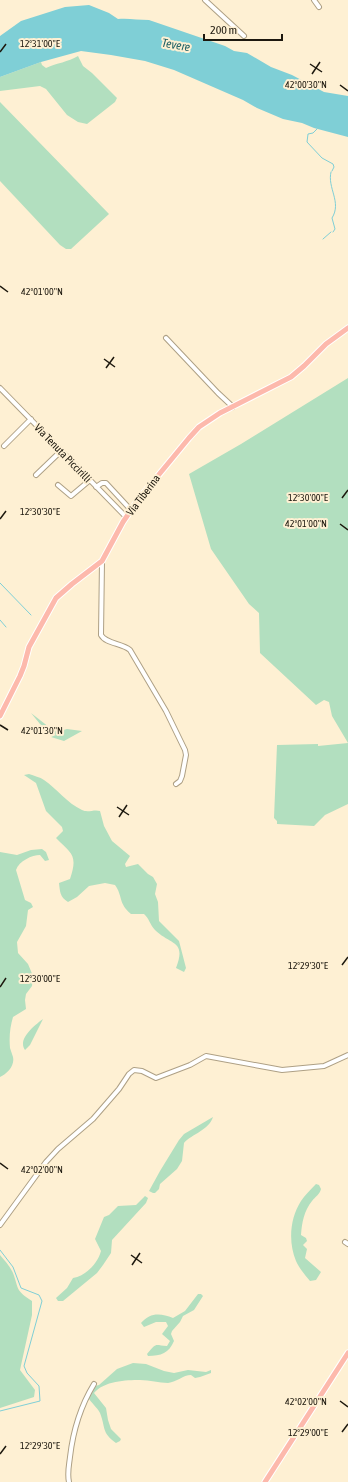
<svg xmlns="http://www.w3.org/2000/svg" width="348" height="1482" font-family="'Asap Condensed',sans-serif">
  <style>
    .green { fill: #b2dfbf }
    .water { fill: #7fcfd6 }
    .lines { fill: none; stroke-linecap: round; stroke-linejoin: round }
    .stream { stroke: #7fcfd6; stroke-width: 1 }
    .minor-casing { stroke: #aea085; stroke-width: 6 }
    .major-casing { stroke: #fff; stroke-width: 7 }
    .minor { stroke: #fff; stroke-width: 4 }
    .major { stroke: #fdb9ac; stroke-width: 5 }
    .ticks { fill: none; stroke: #1d180e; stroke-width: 1.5 }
    .labels { text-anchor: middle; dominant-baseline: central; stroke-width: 4; stroke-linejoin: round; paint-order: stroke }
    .street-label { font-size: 11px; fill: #1d180e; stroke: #fef0d3 }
    .water-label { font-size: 12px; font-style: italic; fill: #1d5f64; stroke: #fef0d3 }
    .ticks-label { font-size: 10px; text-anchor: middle; fill: #1d180e; stroke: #fef0d3; stroke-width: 4; stroke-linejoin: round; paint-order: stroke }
  </style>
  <rect width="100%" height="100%" fill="#fef0d3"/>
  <path class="green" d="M 78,56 L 83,66 L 92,73 L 117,98 L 115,102 L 87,124 L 78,122 L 67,115 L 46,89 L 40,86 L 0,91 L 0,77 L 41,62 L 42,65 L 46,68 C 57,63 68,62 78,56 Z
    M 0,102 L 109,214 L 71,249 L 66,249 L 60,245 L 0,181 Z
    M 348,378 L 348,804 L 325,815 L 314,826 L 277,824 L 277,821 L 274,818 L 277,745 L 318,744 L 318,746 L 348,743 L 332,716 L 329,702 L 324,700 L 316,705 L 260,653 L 259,613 L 249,604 L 211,549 L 189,474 L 241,444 Z
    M 31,713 L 54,731 L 60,731 L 67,729 L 82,731 L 64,741 L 51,737 L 56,735 L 40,724 Z
    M 29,774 C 34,776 40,777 44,780 C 57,789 67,803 82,810 C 88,813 94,809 100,811 L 104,826 L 112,841 L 130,856 L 125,864 L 126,867 L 138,864 L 148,874 L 153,877 L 157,884 L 155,894 L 158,902 L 159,921 L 179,941 L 186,968 L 184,972 L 176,968 C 187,940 170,945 155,930 C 150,925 149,918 144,914 L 131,914 C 118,903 123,896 115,885 L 105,883 L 89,886 L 77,897 L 68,902 C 60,897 60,892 59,883 L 70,879 C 78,855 72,854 56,838 L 63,831 L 62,827 L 46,811 L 36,783 L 24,775 Z
    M 42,849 L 46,852 L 49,860 L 45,861 L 40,855 C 32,855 19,861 16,870 L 25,900 L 31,903 L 33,907 L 28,910 L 26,926 L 17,942 L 18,953 L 28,964 L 33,976 L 32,986 L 26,994 L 25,1000 L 26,1009 L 13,1017 C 10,1027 9,1037 10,1048 C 11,1051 12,1054 13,1057 C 15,1066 7,1074 0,1077 L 0,852 L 17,855 L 31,850 Z
    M 43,1019 L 30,1045 L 25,1050 C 17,1039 35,1025 43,1019 Z
    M 213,1117 C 209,1130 192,1134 184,1143 L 182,1161 L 177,1169 L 160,1184 L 159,1189 L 155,1193 L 153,1193 L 149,1191 L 160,1171 L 179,1140 L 184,1134 Z
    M 316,1184 L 319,1185 L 321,1189 C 320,1194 315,1197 312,1201 C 304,1211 302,1222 301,1235 L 306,1238 L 307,1241 L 303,1245 L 307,1249 L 305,1258 L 321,1272 L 316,1280 L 310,1281 C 305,1275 299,1268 296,1261 C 288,1242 290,1218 301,1201 C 305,1195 311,1189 316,1184 Z
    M 145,1196 L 148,1198 L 146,1203 L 112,1240 L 111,1253 L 103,1265 L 97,1273 L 63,1301 L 58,1301 L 56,1298 L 67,1288 L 73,1278 C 86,1276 98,1263 101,1251 L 95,1239 L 104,1217 L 109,1215 L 118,1206 L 136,1205 Z
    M 0,1255 C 4,1260 10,1266 13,1273 C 19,1289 15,1290 32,1301 L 32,1315 L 20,1370 L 35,1390 L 34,1397 L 0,1408 Z
    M 198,1294 L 201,1294 L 203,1296 L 194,1310 L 183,1316 L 180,1322 L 172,1331 L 171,1334 L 174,1341 C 169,1353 161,1356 148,1356 L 147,1354 C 157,1342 154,1345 167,1346 L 170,1341 L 162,1334 L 168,1326 L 166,1322 L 156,1322 L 144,1327 L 141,1323 C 150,1312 161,1313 173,1318 L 185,1311 Z
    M 133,1363 L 146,1364 L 164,1371 L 174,1373 L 188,1370 L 206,1372 L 211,1370 L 211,1373 L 200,1377 L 195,1378 L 191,1375 C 183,1375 177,1382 168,1383 C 159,1383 150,1380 140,1380 C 126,1380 104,1381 94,1393 L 106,1408 L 108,1420 L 111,1429 L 121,1439 L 120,1441 L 116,1443 C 101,1432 106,1428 100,1413 C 97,1407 91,1403 88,1397 C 90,1392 93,1386 99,1385 L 117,1369 Z"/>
  <path class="water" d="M 89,5 L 109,13 L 118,19 C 128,18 138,20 149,20 L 225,46 L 234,51 L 247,53 L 271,67 L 292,75 L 324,92 L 348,96 L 348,137 L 314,128 L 302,123 L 283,119 L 257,108 L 243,100 L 174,70 L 145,61 L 111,55 L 81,51 L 41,62 L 0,77 L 0,36 L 21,21 L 65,7 Z"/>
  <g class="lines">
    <path class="stream" d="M 317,129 L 313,133 L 308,134 L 307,142 L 322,158 L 333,164 L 334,167 L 332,171
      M 331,172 C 327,188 342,202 332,218 L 335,229 L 333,232
      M 323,239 L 331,232
      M 0,583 L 31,615
      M 0,620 L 6,627
      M 0,1250 L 13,1267 L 21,1288 L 39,1295 L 42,1301 L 24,1366 L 27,1373 L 39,1386 L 40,1401 L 0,1411"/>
    <defs>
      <path id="minor" d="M 205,0 L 244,36
        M 314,0 L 319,7
        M 166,338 L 218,393 L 233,407
        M 0,388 L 126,517
        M 4,446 L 31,419
        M 36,475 L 61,451
        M 58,485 L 71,496 L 90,480
        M 96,487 L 102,483 L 106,483 L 131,510
        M 102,561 L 101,635 C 106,644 122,643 130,650 L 166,711 L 185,750 L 186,755 L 182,776 L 180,781 L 176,784
        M 0,1225 L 46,1162 L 58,1149 L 93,1119 L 119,1089 L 129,1074 L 134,1070 L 142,1071 L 156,1078 L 190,1065 L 206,1056 L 282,1070 L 324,1066 L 348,1055
        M 345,1242 L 348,1244
        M 69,1482 C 67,1473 69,1466 70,1457 C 73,1431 80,1407 94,1384"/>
      <path id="major" d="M 0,716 L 20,676 L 24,666 L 29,647 L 56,598 L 72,584 L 102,561 L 123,522 L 138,500 L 189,438 L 199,427 L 220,413 L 291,377 L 304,366 L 326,344 L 348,328
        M 265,1482 L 348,1353"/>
    </defs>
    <use href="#minor" class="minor-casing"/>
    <use href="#major" class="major-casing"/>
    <use href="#minor" class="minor"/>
    <use href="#major" class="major"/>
  </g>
  <path class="ticks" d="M 0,52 L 6,44M 310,64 L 322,72M 312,74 L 320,62M 340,85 L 348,91M 0,286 L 8,292M 104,359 L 115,367M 106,368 L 114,357M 342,498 L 348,490M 0,519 L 6,511M 340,524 L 348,530M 0,725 L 8,730M 117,807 L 129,815M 119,817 L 127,805M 342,965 L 348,957M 0,987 L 6,978M 0,1163 L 8,1169M 131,1255 L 142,1263M 132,1265 L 140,1253M 340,1401 L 348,1407M 342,1432 L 348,1424M 0,1454 L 6,1446"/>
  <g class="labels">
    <g class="street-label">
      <text transform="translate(63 453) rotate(46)">Via Tenuta Piccirilli</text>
      <text transform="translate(143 495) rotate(-53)">Via Tiberina</text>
    </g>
    <g class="water-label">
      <text transform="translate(176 45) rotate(10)">Tevere</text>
    </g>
  </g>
  <g class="ticks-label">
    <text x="40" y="47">12°31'00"E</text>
    <text x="306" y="88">42°00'30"N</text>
    <text x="42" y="295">42°01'00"N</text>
    <text x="308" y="501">12°30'00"E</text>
    <text x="40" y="515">12°30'30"E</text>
    <text x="306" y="527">42°01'00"N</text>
    <text x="42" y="734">42°01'30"N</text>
    <text x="308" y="969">12°29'30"E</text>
    <text x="40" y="982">12°30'00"E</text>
    <text x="42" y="1173">42°02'00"N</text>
    <text x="306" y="1405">42°02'00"N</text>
    <text x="308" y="1436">12°29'00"E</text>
    <text x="40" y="1449">12°29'30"E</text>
  </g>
  <path d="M204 34v6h78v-6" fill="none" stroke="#1d180e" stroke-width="2"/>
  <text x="210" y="34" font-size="12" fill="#1d180e" stroke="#fef0d3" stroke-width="3" paint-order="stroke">200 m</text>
</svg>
